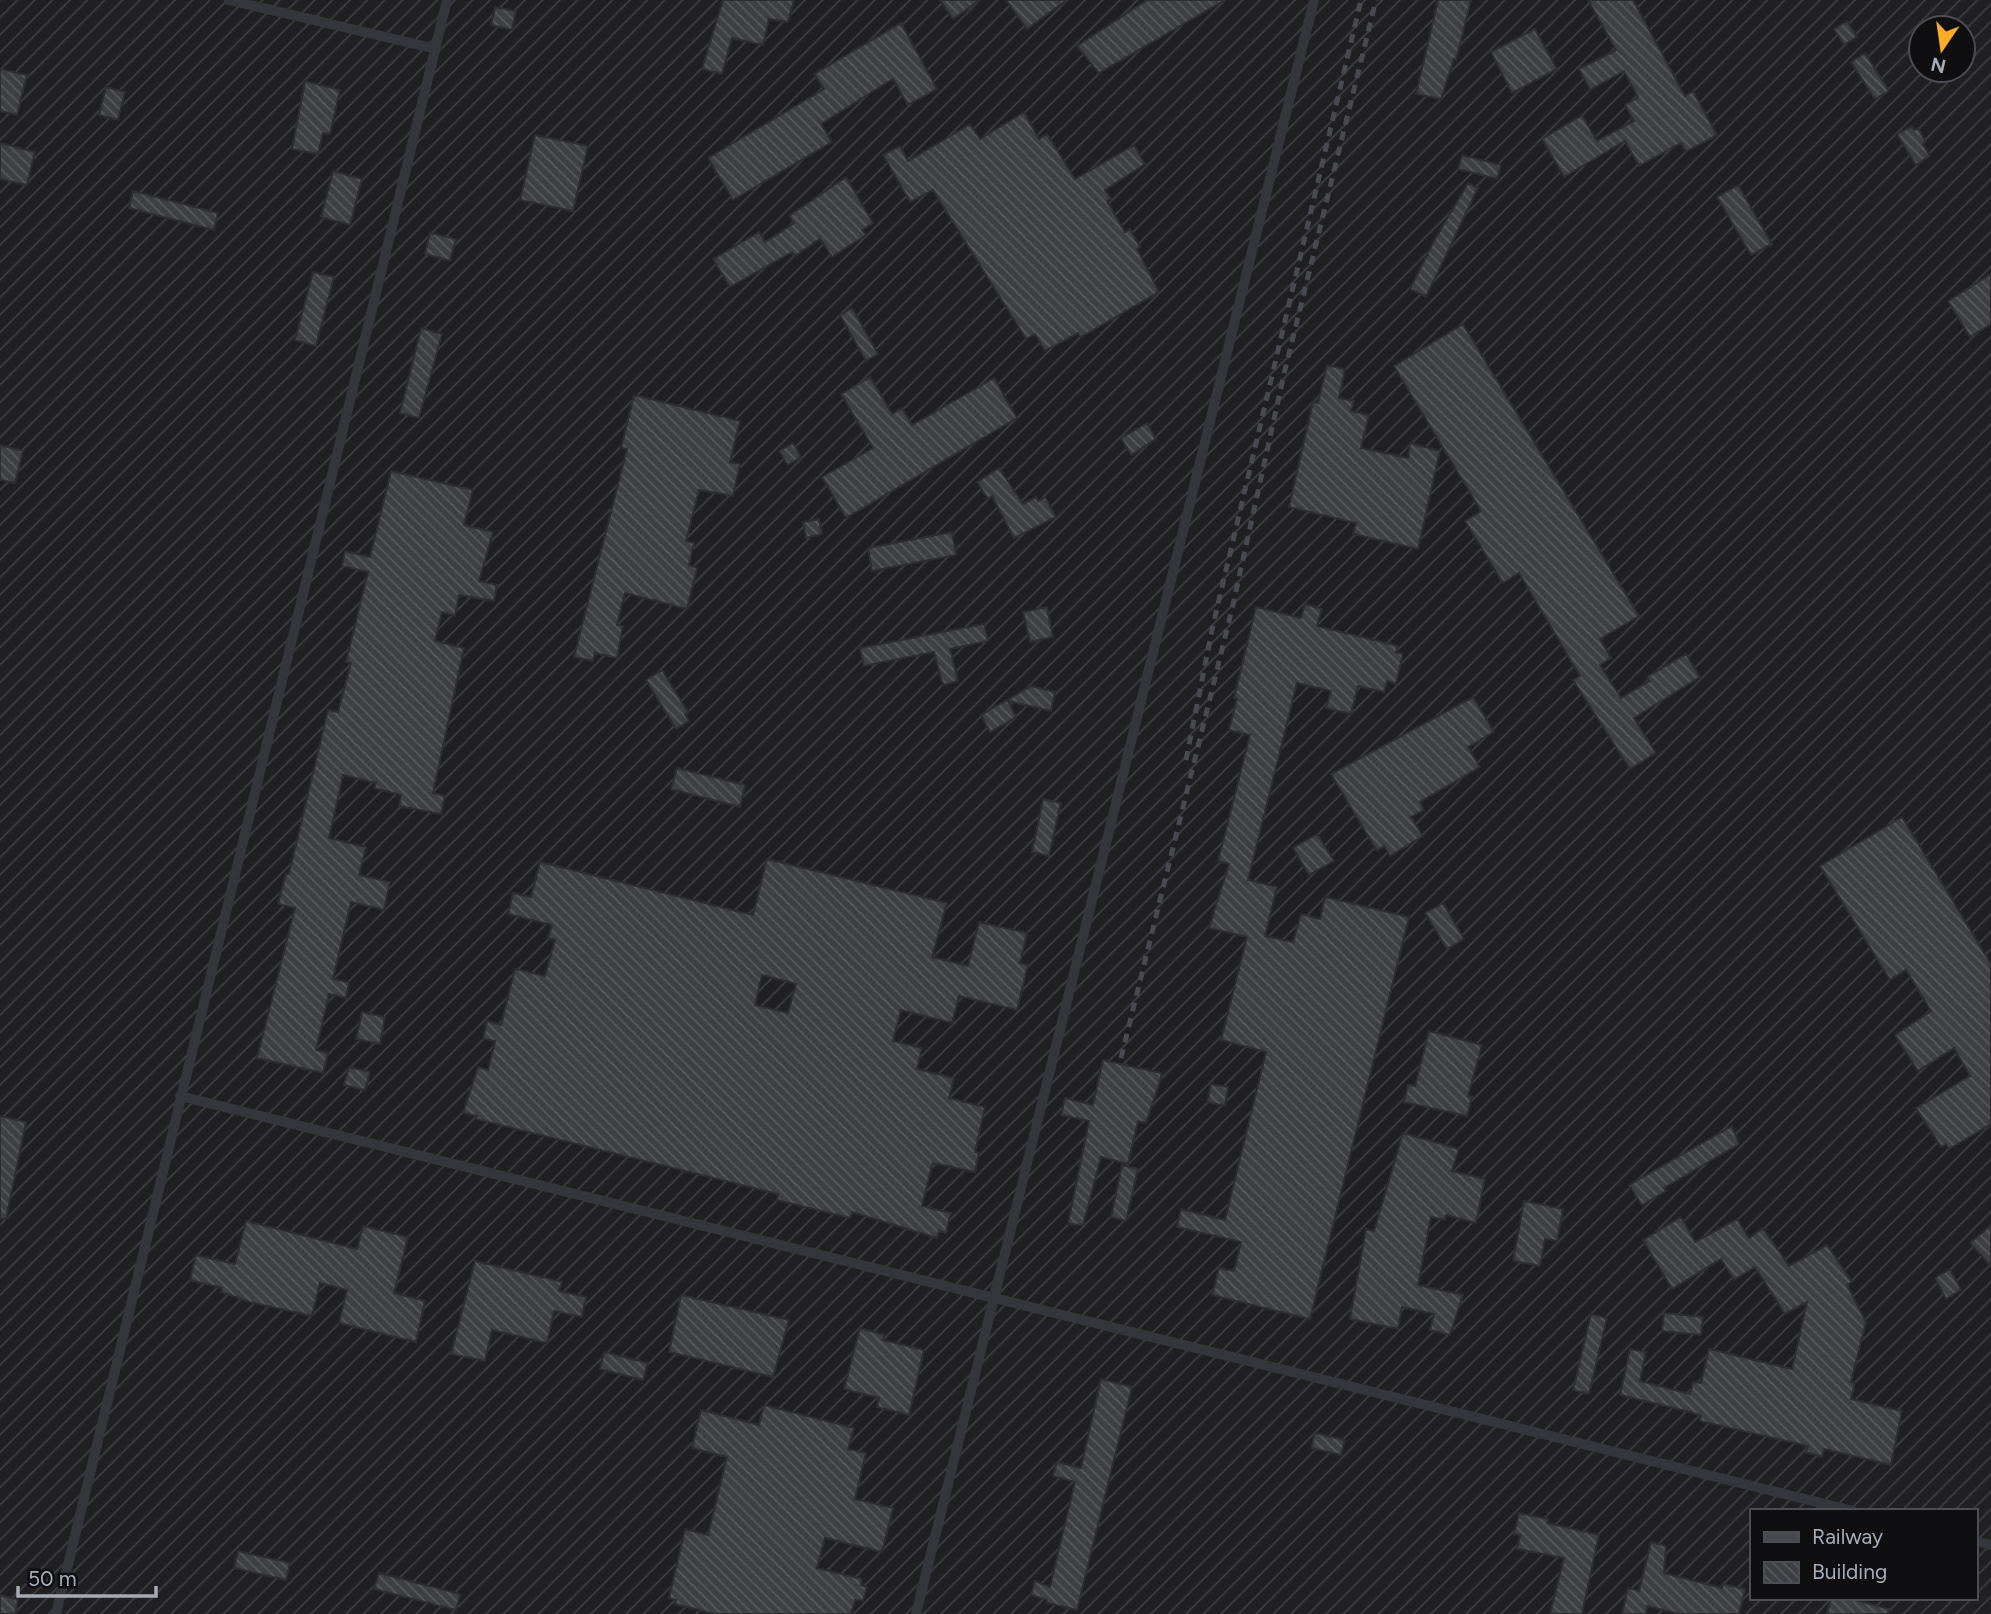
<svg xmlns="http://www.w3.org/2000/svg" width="1991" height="1614" font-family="Figtree,sans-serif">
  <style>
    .industrial { fill: url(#industrial-furrows); fill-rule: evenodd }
    .building { fill: url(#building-back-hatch); stroke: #2e2e32; stroke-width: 2; fill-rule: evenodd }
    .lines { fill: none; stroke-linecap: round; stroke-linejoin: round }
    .lane { stroke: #35363b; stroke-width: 10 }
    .rail { stroke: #484a50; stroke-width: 5; stroke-dasharray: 9 7; stroke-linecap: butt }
  </style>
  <defs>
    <pattern id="industrial-furrows" width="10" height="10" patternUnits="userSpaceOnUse" patternTransform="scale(1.75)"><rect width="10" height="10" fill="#202023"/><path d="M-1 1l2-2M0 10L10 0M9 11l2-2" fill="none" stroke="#3d3e41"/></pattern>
    <pattern id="building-back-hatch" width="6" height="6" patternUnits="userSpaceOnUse" patternTransform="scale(1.75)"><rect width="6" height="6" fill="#3e3f43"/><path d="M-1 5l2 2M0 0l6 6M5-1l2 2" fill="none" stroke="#57585c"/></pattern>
  </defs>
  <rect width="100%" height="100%" fill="#141416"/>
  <path class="industrial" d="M 0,0 L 1991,0 L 1991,1614 L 0,1614 ZM 1921,28 L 1963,28 L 1963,70 L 1921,70 ZM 1751,1511 L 1975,1511 L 1975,1598 L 1751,1598 Z"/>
  <path class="building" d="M 723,0 L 794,0 L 788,22 L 769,19 L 763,45 L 732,38 L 722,74 L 702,69 Z
    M 940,0 L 980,0 L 953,19 Z
    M 1006,0 L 1067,0 L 1027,29 Z
    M 1147,0 L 1225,0 L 1099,73 L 1077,46 Z
    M 1438,0 L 1471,0 L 1456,60 L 1454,59 L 1441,99 L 1416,94 Z
    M 1588,0 L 1633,0 L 1685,96 L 1693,91 L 1717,135 L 1686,152 L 1681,143 L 1639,166 L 1625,141 L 1564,177 L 1542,139 L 1582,115 L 1597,141 L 1634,121 L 1625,105 L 1638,97 L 1624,71 L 1590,90 L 1579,69 L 1616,50 Z
    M 495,7 L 516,11 L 512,30 L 491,25 Z
    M 1847,21 L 1857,37 L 1844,45 L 1834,29 Z
    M 901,23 L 937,89 L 908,105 L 893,79 L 821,124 L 832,142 L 733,200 L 708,158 L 824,89 L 814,74 Z
    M 1535,29 L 1557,69 L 1512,93 L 1491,52 Z
    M 1865,53 L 1889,91 L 1875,99 L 1851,62 Z
    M 0,69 L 27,75 L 17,115 L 0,111 Z
    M 305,81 L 340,90 L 330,134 L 323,133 L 318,154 L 292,149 Z
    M 106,87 L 125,92 L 118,120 L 99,115 Z
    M 1024,112 L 1039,139 L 1047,134 L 1075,179 L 1134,145 L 1145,164 L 1105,190 L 1111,199 L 1107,201 L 1125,232 L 1130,229 L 1140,247 L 1137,249 L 1159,292 L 1081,337 L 1078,333 L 1045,351 L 1035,334 L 1026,339 L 933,190 L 910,202 L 883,155 L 900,146 L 908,161 L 970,124 L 980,139 Z
    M 1912,126 L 1914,130 L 1918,128 L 1926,142 L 1923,144 L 1930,156 L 1916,165 L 1897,134 Z
    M 535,135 L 588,146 L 573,211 L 520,200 Z
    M 0,143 L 35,152 L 27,185 L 0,179 Z
    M 1462,155 L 1501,165 L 1497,179 L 1458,169 Z
    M 333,171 L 362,179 L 350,225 L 321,217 Z
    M 846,177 L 873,223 L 862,230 L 866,235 L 832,257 L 820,239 L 795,256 L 792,252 L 730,287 L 713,259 L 759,232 L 765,242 L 794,223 L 789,216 Z
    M 1468,183 L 1478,188 L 1426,297 L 1410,289 L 1434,241 Z
    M 1738,185 L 1772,244 L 1751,255 L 1717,197 Z
    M 133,191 L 218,213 L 214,230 L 129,208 Z
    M 430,233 L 456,239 L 450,261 L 425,254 Z
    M 313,272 L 334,277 L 316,346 L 295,340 Z
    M 1991,274 L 1991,324 L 1970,337 L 1948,301 Z
    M 852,308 L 878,354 L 866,361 L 840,315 Z
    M 1463,324 L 1639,616 L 1600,639 L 1611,658 L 1600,665 L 1621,698 L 1649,681 L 1647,677 L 1686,654 L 1700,677 L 1634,718 L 1656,753 L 1630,769 L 1573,680 L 1580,676 L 1519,573 L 1503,583 L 1465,521 L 1481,511 L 1394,366 Z
    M 421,328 L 442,334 L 419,418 L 400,413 Z
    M 1327,365 L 1345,369 L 1339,398 L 1354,401 L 1351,411 L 1369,415 L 1361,448 L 1408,458 L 1410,443 L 1440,451 L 1418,549 L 1353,534 L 1356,523 L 1289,507 L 1313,402 L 1318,403 Z
    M 870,377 L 892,414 L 902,408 L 912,425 L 994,378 L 1017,418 L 846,518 L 822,477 L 873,448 L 841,394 Z
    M 634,395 L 740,421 L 730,462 L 740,464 L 733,496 L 699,490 L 686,541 L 694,543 L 689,565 L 697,568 L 687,609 L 625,593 L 617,625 L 623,626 L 617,658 L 595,653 L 593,661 L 574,657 L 627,449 L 621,448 Z
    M 1147,423 L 1156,439 L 1131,455 L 1121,438 Z
    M 793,443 L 801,457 L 788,465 L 779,451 Z
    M 0,445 L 23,451 L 15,483 L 0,480 Z
    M 999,468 L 1023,504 L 1036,497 L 1038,501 L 1045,497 L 1056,517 L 1014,538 L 992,496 L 988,499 L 977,482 Z
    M 391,471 L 473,490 L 464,525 L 493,532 L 479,581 L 497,585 L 494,601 L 459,595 L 455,616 L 442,612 L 435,641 L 464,648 L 433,793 L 445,796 L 441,814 L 399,806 L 401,795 L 374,788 L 376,783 L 343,775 L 329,838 L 366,847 L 359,875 L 390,882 L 384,910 L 351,902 L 333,979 L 349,982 L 346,998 L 329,994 L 316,1050 L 328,1053 L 323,1073 L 257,1058 L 295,908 L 278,904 L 286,874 L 289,874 L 328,710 L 338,712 L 351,663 L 346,662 L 368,572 L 342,566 L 345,551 L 370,557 Z
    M 819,519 L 822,534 L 806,538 L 803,522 Z
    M 952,532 L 956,555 L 872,571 L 868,548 Z
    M 1305,604 L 1322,609 L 1317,626 L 1398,646 L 1396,652 L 1403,654 L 1396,684 L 1387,681 L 1384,692 L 1358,686 L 1351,714 L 1326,708 L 1331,691 L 1297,683 L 1248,880 L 1277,887 L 1265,936 L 1293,942 L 1301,914 L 1320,919 L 1325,897 L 1409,917 L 1310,1319 L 1212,1295 L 1219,1268 L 1234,1271 L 1241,1242 L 1177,1227 L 1181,1209 L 1225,1220 L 1266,1052 L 1221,1040 L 1247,937 L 1209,928 L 1229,864 L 1218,861 L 1250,735 L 1229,730 L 1237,699 L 1234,698 L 1256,607 L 1301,618 Z
    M 1047,607 L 1053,637 L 1030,642 L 1023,612 Z
    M 984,624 L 988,641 L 950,649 L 958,681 L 943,685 L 934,652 L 864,666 L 860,648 Z
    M 662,670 L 688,712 L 685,714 L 689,721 L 676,729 L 646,680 Z
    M 1031,686 L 1055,692 L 1051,711 L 1008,701 L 1016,717 L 990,732 L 981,715 Z
    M 1473,697 L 1494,732 L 1468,747 L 1480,767 L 1420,802 L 1424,810 L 1411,817 L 1423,836 L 1390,856 L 1384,846 L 1377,851 L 1331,774 Z
    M 677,768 L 745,785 L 740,807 L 671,789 Z
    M 1043,799 L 1061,803 L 1049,856 L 1032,852 Z
    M 1902,817 L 1991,964 L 1991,1124 L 1949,1149 L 1946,1144 L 1941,1147 L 1916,1108 L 1970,1076 L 1954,1048 L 1918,1071 L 1895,1035 L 1931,1011 L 1906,970 L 1890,980 L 1820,866 Z
    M 1317,834 L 1334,861 L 1309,875 L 1293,848 Z
    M 767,859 L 947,903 L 932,957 L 968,966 L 979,922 L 1027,933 L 1020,963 L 1028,965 L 1017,1010 L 959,996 L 952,1023 L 901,1010 L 893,1041 L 922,1048 L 917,1069 L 954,1078 L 949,1098 L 985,1107 L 975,1152 L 979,1153 L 975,1172 L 933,1163 L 931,1169 L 922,1206 L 951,1213 L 946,1233 L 939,1231 L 937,1238 L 852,1212 L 850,1218 L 777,1200 L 778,1194 L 476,1119 L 477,1116 L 463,1113 L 478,1067 L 488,1070 L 495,1041 L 483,1039 L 487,1021 L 501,1025 L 515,969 L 545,976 L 555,940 L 548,938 L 552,925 L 508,914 L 513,893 L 531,897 L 540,862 L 753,915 ZM 762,975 L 796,984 L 788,1013 L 755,1005 Z
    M 1443,903 L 1464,939 L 1447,949 L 1425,913 Z
    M 362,1012 L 385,1017 L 380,1044 L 356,1039 Z
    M 1429,1031 L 1482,1045 L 1468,1096 L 1472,1097 L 1467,1116 L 1404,1102 L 1408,1085 L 1415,1086 Z
    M 1103,1060 L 1161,1073 L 1161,1078 L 1146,1123 L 1138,1121 L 1128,1164 L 1101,1157 L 1083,1225 L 1068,1224 L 1089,1121 L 1061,1115 L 1065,1098 L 1093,1105 Z
    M 349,1067 L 370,1072 L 365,1090 L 344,1085 Z
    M 1211,1084 L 1228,1087 L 1225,1106 L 1207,1102 Z
    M 0,1116 L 26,1122 L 6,1219 L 0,1219 Z
    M 1732,1126 L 1739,1144 L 1664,1188 L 1666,1191 L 1642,1205 L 1629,1185 Z
    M 1403,1133 L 1459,1149 L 1452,1171 L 1485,1179 L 1476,1223 L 1446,1215 L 1445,1220 L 1431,1217 L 1418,1285 L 1463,1295 L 1450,1335 L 1430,1330 L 1434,1314 L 1402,1307 L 1398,1329 L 1350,1319 L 1366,1229 L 1374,1231 Z
    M 1122,1165 L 1138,1169 L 1126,1221 L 1111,1217 Z
    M 1524,1201 L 1563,1209 L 1557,1241 L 1545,1239 L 1540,1266 L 1513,1261 Z
    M 1681,1217 L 1695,1242 L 1737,1219 L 1749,1238 L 1763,1228 L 1789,1266 L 1827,1245 L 1852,1282 L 1847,1285 L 1866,1322 L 1851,1382 L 1855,1383 L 1851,1399 L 1902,1411 L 1891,1465 L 1824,1449 L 1822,1457 L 1806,1452 L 1808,1446 L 1700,1421 L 1701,1416 L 1690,1412 L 1620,1395 L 1630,1349 L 1646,1352 L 1640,1381 L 1690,1394 L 1693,1382 L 1701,1383 L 1709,1349 L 1792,1369 L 1807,1302 L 1785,1314 L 1755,1267 L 1734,1280 L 1721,1259 L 1672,1289 L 1643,1240 Z
    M 246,1221 L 357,1249 L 363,1226 L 408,1237 L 394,1293 L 425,1301 L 416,1342 L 339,1323 L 347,1290 L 320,1283 L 312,1316 L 250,1302 L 221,1292 L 222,1288 L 190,1280 L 196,1255 L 235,1264 Z
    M 1991,1225 L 1991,1266 L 1970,1243 Z
    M 475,1261 L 562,1282 L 559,1291 L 586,1297 L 582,1317 L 554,1311 L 547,1343 L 492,1330 L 485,1361 L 451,1354 Z
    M 1950,1269 L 1961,1290 L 1946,1299 L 1935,1278 Z
    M 681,1295 L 789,1320 L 773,1377 L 669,1352 Z
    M 1664,1313 L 1703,1317 L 1701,1335 L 1662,1331 Z
    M 1591,1314 L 1607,1318 L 1589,1394 L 1573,1390 Z
    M 860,1328 L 884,1335 L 883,1340 L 924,1350 L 909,1415 L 877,1407 L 879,1398 L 844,1389 Z
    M 604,1352 L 648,1363 L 643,1380 L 600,1369 Z
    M 1101,1379 L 1132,1387 L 1077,1610 L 1047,1603 L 1047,1600 L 1031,1595 L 1035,1581 L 1050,1587 L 1075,1482 L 1053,1476 L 1057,1462 L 1081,1468 Z
    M 764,1405 L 854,1428 L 848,1449 L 866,1453 L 855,1499 L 893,1508 L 882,1552 L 825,1538 L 817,1568 L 862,1579 L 861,1585 L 867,1587 L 863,1601 L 855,1600 L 851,1614 L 715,1614 L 675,1604 L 676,1600 L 669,1598 L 685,1529 L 708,1535 L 727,1457 L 692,1448 L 701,1410 L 759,1425 Z
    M 1315,1433 L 1345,1440 L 1341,1455 L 1311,1448 Z
    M 1519,1513 L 1548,1519 L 1547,1523 L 1599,1535 L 1582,1614 L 1550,1614 L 1564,1558 L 1517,1549 L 1520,1535 L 1514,1534 Z
    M 1651,1542 L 1666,1546 L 1664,1573 L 1722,1588 L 1723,1584 L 1745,1589 L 1739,1614 L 1680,1614 L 1647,1606 L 1646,1614 L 1622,1614 L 1628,1588 L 1639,1591 Z
    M 238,1551 L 290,1563 L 286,1580 L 234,1568 Z
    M 379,1573 L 460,1594 L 456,1610 L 374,1589 Z
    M 0,1595 L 18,1600 L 15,1614 L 0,1614 Z
    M 1831,1598 L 1848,1598 L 1889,1609 L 1888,1614 L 1827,1614 Z"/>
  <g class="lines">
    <path class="lane" d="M 229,0 L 436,49
      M 180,1096 L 1853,1511
      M 1975,1541 L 1991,1545
      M 56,1614 L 447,0
      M 916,1614 L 1314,0"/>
    <path class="rail" d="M 1186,760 L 1213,625 L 1361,0
      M 1121,1058 L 1232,609 L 1284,374 L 1376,0"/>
  </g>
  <rect x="1750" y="1509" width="228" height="91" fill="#0f0f11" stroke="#4b4d53" stroke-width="2"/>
  <rect x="1764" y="1532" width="35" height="10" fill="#484a50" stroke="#4b4d53" stroke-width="2"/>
  <text x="1812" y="1544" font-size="21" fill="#a5abb7">Railway</text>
  <rect x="1764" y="1562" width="35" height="21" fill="url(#building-back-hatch)" stroke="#4b4d53" stroke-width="2"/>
  <text x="1812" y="1579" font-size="21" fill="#a5abb7">Building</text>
  <g transform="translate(1942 49) rotate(193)"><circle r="33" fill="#0f0f11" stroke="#4b4d53" stroke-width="2"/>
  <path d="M0-5L12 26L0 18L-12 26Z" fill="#faab27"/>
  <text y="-10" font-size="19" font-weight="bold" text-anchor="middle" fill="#a5abb7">N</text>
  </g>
  <path d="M18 1586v10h138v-10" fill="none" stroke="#a5abb7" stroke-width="3.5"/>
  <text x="28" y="1586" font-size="21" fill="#a5abb7" stroke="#0f0f11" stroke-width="5" paint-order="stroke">50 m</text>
</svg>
